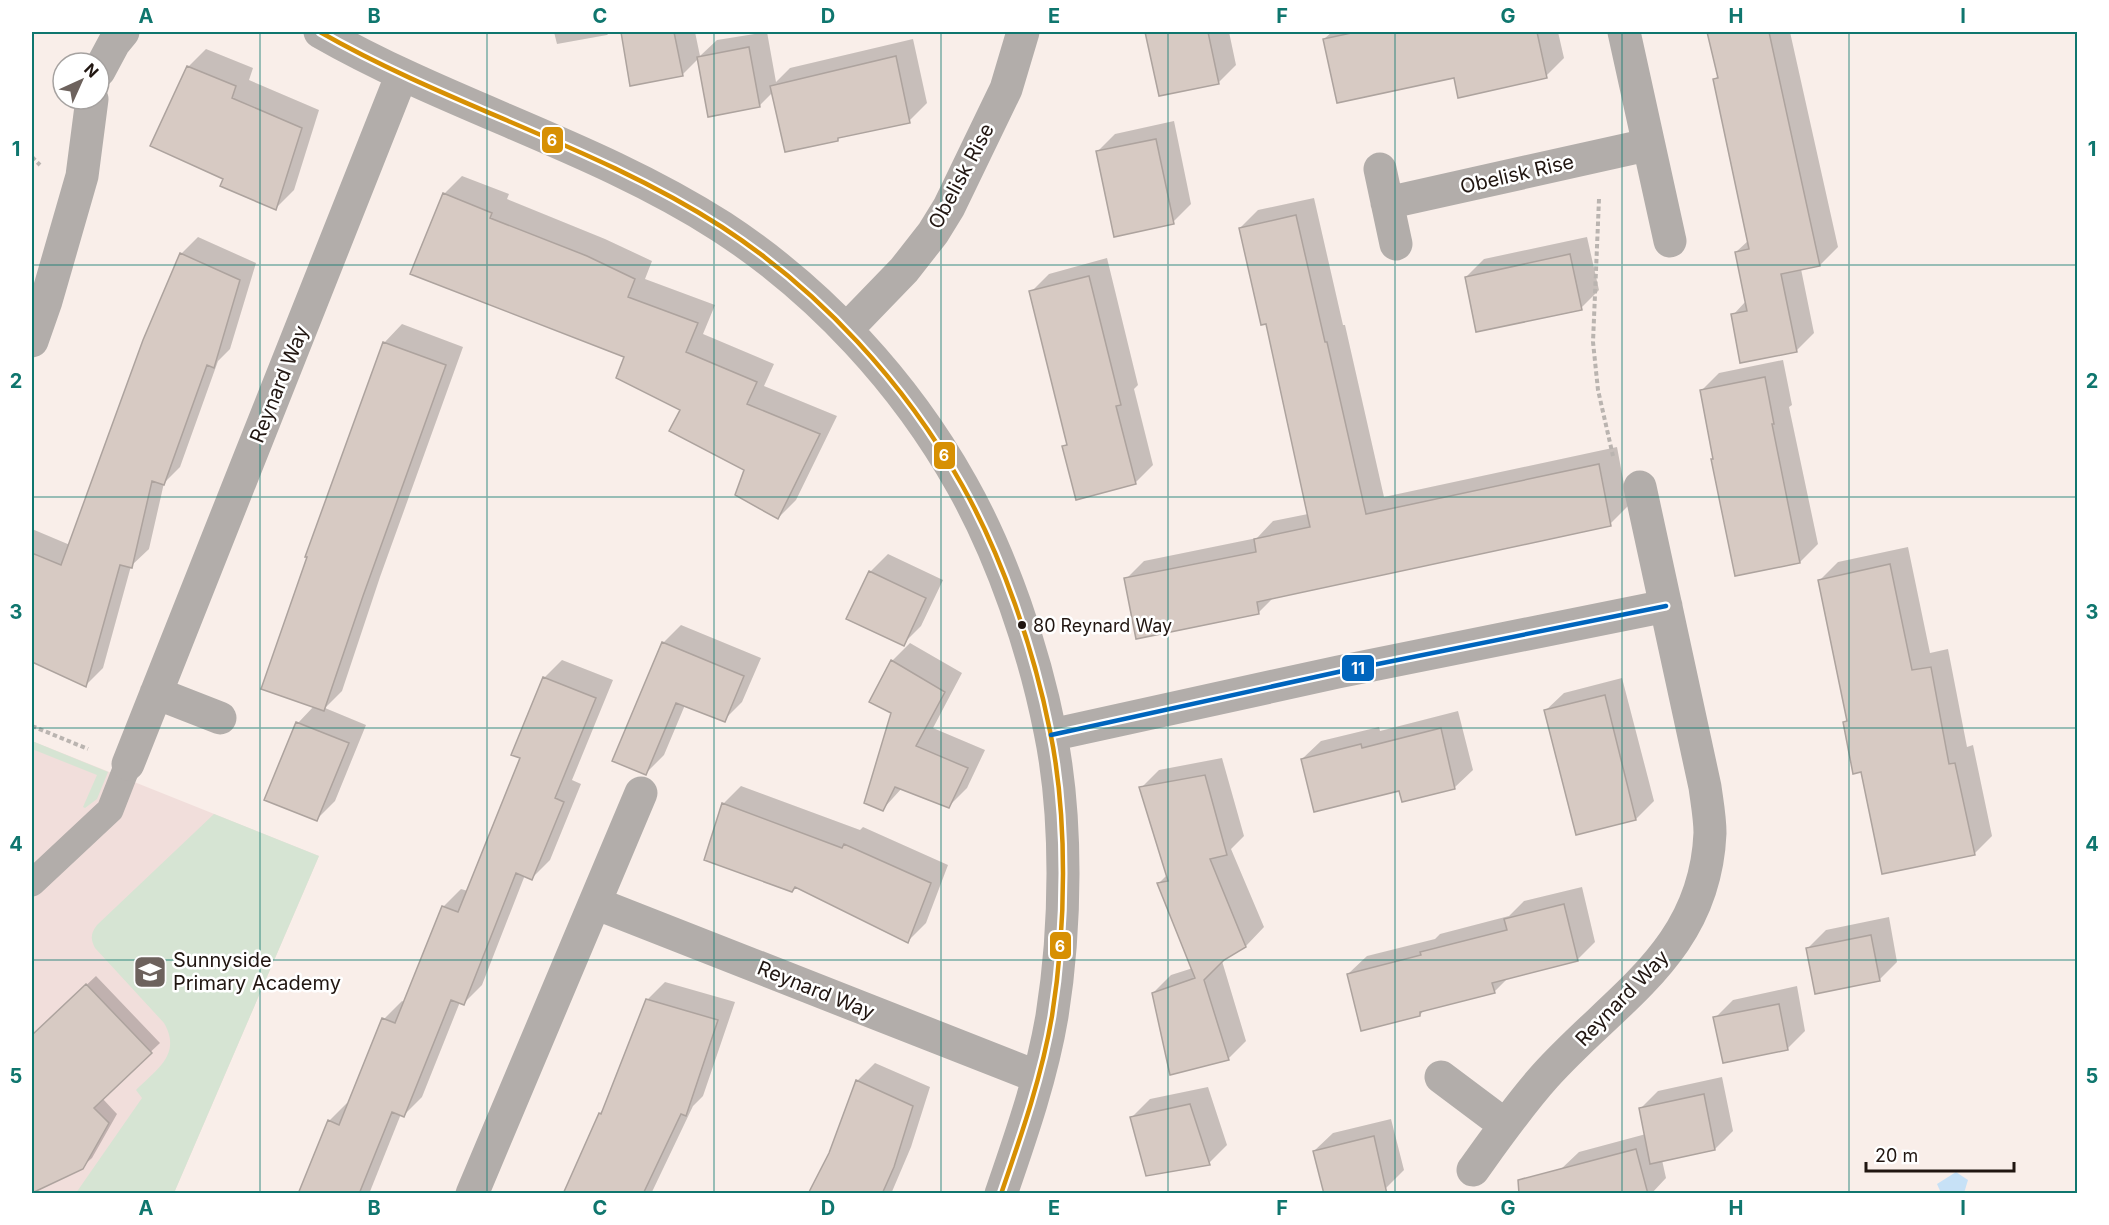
<svg xmlns="http://www.w3.org/2000/svg" width="2109" height="1225" font-family="Inter,sans-serif">
  <style>
    .education { fill: #f1dedb }
    .green { fill: #d6e4d3 }
    .water { fill: #c7e1f6 }
    .shadow { fill: #0003 }
    .building { fill: #d7cac3; stroke: #ada39e; stroke-width: 1.5 }
    .lines { fill: none; stroke-linecap: round; stroke-linejoin: round }
    .path { stroke: #bab4b0; stroke-width: 4; stroke-dasharray: 4.5 3; stroke-linecap: butt }
    .service { stroke: #b2adaa; stroke-width: 27 }
    .minor { stroke: #b2adaa; stroke-width: 33 }
    .bus-1-casing { stroke: #fff; stroke-width: 9 }
    .bus-2-casing { stroke: #fff; stroke-width: 9 }
    .bus-1 { stroke: #d79003; stroke-width: 4.5 }
    .bus-2 { stroke: #0065bd; stroke-width: 4.5 }
    .grid { fill: none; stroke: #0f766e; stroke-width: 1.5; stroke-opacity: 0.55 }
    .bus-dot { fill: #211611; stroke: #fff; stroke-width: 2 }
    .labels { text-anchor: middle; dominant-baseline: central; stroke-width: 5; stroke-linejoin: round; paint-order: stroke }
    .bus-label { font-size: 18px; fill: #211611; stroke: #fff; text-anchor: start }
    .street-label { font-size: 20px; fill: #211611; stroke: #fff }
    .poi-label { font-size: 20px; fill: #211611; stroke: #fff; text-anchor: start }
    .line-badge { stroke: #fff; stroke-width: 2 }
    .badge-label { font-size: 16px; text-anchor: middle; font-weight: bold; fill: #fff }
    .neatline { fill: none; stroke: #0f766e; stroke-width: 2 }
    .grid-label { font-size: 20px; text-anchor: middle; font-weight: bold; fill: #0f766e }
  </style>
  <rect width="100%" height="100%" fill="#f9eee9"/>
  <path class="education" d="M 32,741 L 319,856 L 174,1193 L 32,1193 Z"/>
  <path class="green" d="M 32,741 L 108,772 L 97,799 L 85,808 L 83,807 L 97,775 L 32,749 Z
    M 214,814 L 319,856 L 174,1193 L 76,1193 L 142,1098 L 136,1090 C 157,1069 182,1054 164,1023 L 95,948 C 90,938 91,933 97,925 Z"/>
  <path class="water" d="M 1956,1172 L 1968,1180 L 1964,1193 L 1941,1193 L 1937,1184 Z"/>
  <path class="shadow" d="M 554,32 L 610,32 L 607,35 L 557,44 Z
    M 622,32 L 695,32 L 700,56 L 717,40 L 767,32 L 776,82 L 790,68 L 913,39 L 927,103 L 909,121 L 841,136 L 837,139 L 773,92 L 759,106 L 699,58 L 682,75 L 632,84 Z
    M 1146,32 L 1229,32 L 1236,65 L 1218,83 L 1160,95 Z
    M 1332,32 L 1558,32 L 1564,58 L 1546,76 L 1455,76 L 1324,39 Z
    M 1709,32 L 1790,32 L 1838,247 L 1820,265 L 1801,269 L 1814,333 L 1796,351 L 1733,315 L 1746,301 L 1736,252 L 1749,240 L 1714,80 L 1718,76 Z
    M 206,49 L 253,68 L 249,80 L 319,110 L 294,190 L 276,208 L 225,178 L 188,67 Z
    M 1174,121 L 1191,204 L 1173,222 L 1097,152 L 1115,134 Z
    M 462,176 L 509,194 L 507,199 L 605,239 L 652,261 L 645,279 L 715,305 L 703,334 L 774,364 L 764,386 L 837,416 L 796,500 L 778,518 L 746,469 L 626,357 L 444,194 Z
    M 1314,198 L 1343,325 L 1345,325 L 1384,497 L 1617,447 L 1628,506 L 1610,524 L 1274,597 L 1258,613 L 1126,579 L 1144,561 L 1257,538 L 1273,521 L 1308,514 L 1267,322 L 1240,228 L 1258,210 Z
    M 198,237 L 256,263 L 230,349 L 218,361 L 180,467 L 164,483 L 149,549 L 131,566 L 103,668 L 86,685 L 32,661 L 32,629 L 42,603 L 32,598 L 32,529 L 70,545 L 181,254 Z
    M 1587,237 L 1599,290 L 1581,308 L 1466,277 L 1484,259 Z
    M 1107,258 L 1138,385 L 1134,389 L 1153,465 L 1135,483 L 1064,447 L 1068,442 L 1031,292 L 1049,274 Z
    M 402,324 L 463,347 L 380,577 L 342,691 L 325,708 L 366,725 L 335,801 L 317,819 L 298,723 L 314,706 L 384,343 Z
    M 1783,360 L 1792,405 L 1789,407 L 1818,544 L 1800,562 L 1715,458 L 1701,391 L 1719,373 Z
    M 1908,547 L 1930,653 L 1948,649 L 1967,747 L 1973,745 L 1992,836 L 1974,854 L 1862,771 L 1844,723 L 1848,719 L 1820,580 L 1838,562 Z
    M 888,554 L 943,580 L 921,626 L 903,644 L 870,572 Z
    M 681,625 L 761,658 L 742,702 L 724,720 L 685,705 L 664,755 L 646,773 L 663,643 Z
    M 910,643 L 962,673 L 933,728 L 985,750 L 967,788 L 949,806 L 902,788 L 883,809 L 893,713 L 892,661 Z
    M 562,660 L 613,680 L 572,780 L 581,784 L 550,860 L 532,878 L 525,875 L 482,985 L 464,1003 L 460,1002 L 422,1097 L 404,1115 L 401,1114 L 369,1194 L 299,1194 L 329,1121 L 347,1103 L 349,1104 L 384,1019 L 402,1001 L 405,1002 L 443,907 L 461,889 L 468,891 L 522,758 L 544,678 Z
    M 1622,678 L 1654,801 L 1636,819 L 1545,711 L 1564,693 Z
    M 1458,711 L 1473,770 L 1454,788 L 1400,789 L 1302,759 L 1321,741 L 1379,727 L 1380,731 Z
    M 1222,758 L 1244,836 L 1231,849 L 1264,927 L 1246,946 L 1222,961 L 1246,1041 L 1228,1059 L 1153,993 L 1171,975 L 1193,968 L 1159,883 L 1168,874 L 1141,788 L 1159,770 Z
    M 741,786 L 860,830 L 863,827 L 948,865 L 926,923 L 908,941 L 796,886 L 723,804 Z
    M 1582,887 L 1595,942 L 1577,960 L 1509,977 L 1494,992 L 1425,1009 L 1420,1015 L 1348,974 L 1367,956 L 1435,939 L 1440,934 L 1509,916 L 1524,901 Z
    M 1889,917 L 1897,962 L 1879,980 L 1808,948 L 1826,930 Z
    M 96,976 L 160,1043 L 102,1098 L 117,1114 L 92,1158 L 82,1167 L 36,1189 L 32,1184 L 32,1036 Z
    M 665,982 L 735,1002 L 703,1096 L 693,1106 L 651,1194 L 565,1194 L 600,1113 L 605,1108 L 647,1000 Z
    M 1797,986 L 1805,1031 L 1787,1049 L 1715,1018 L 1733,1000 Z
    M 875,1063 L 930,1087 L 911,1147 L 891,1194 L 814,1194 L 857,1081 Z
    M 1722,1077 L 1733,1131 L 1715,1149 L 1662,1160 L 1666,1178 L 1651,1194 L 1567,1194 L 1560,1170 L 1579,1152 L 1646,1134 L 1640,1109 L 1658,1091 Z
    M 1208,1087 L 1227,1145 L 1209,1163 L 1147,1174 L 1132,1117 L 1150,1099 Z
    M 1391,1119 L 1404,1170 L 1386,1188 L 1363,1194 L 1314,1151 L 1333,1133 Z"/>
  <path class="building" d="M 621,32 L 674,32 L 683,76 L 630,86 Z
    M 1145,32 L 1208,32 L 1219,84 L 1159,96 Z
    M 1356,32 L 1537,32 L 1547,78 L 1458,98 L 1454,78 L 1337,103 L 1323,39 Z
    M 1707,32 L 1769,32 L 1820,266 L 1781,274 L 1797,352 L 1740,363 L 1731,314 L 1747,311 L 1735,252 L 1749,249 L 1713,79 L 1718,78 Z
    M 749,47 L 760,107 L 708,117 L 697,57 Z
    M 896,56 L 910,123 L 838,138 L 838,141 L 785,152 L 770,86 Z
    M 187,66 L 236,86 L 232,98 L 302,128 L 276,210 L 220,186 L 223,179 L 150,146 Z
    M 1156,139 L 1174,224 L 1114,237 L 1096,151 Z
    M 443,193 L 492,213 L 490,218 L 587,256 L 635,279 L 628,297 L 698,323 L 686,352 L 757,382 L 747,404 L 820,434 L 778,519 L 735,495 L 744,470 L 669,431 L 680,410 L 616,378 L 624,357 L 410,274 Z
    M 1296,215 L 1325,342 L 1327,342 L 1366,514 L 1599,464 L 1611,526 L 1257,602 L 1259,614 L 1136,639 L 1124,578 L 1256,552 L 1254,539 L 1310,527 L 1266,324 L 1261,325 L 1239,228 Z
    M 180,253 L 240,280 L 214,368 L 207,365 L 164,485 L 152,481 L 132,568 L 120,565 L 86,687 L 32,662 L 32,553 L 61,565 L 143,340 Z
    M 1570,254 L 1582,310 L 1476,332 L 1465,277 Z
    M 1089,276 L 1121,405 L 1116,406 L 1136,484 L 1076,500 L 1062,446 L 1067,445 L 1029,291 Z
    M 383,342 L 446,365 L 363,596 L 324,711 L 261,689 L 307,557 L 305,557 Z
    M 1765,377 L 1774,424 L 1772,424 L 1800,563 L 1735,576 L 1711,459 L 1713,459 L 1700,390 Z
    M 1890,564 L 1912,670 L 1931,667 L 1949,764 L 1955,763 L 1975,855 L 1882,874 L 1861,772 L 1853,774 L 1843,722 L 1847,721 L 1818,580 Z
    M 869,571 L 926,598 L 904,646 L 846,619 Z
    M 662,642 L 744,676 L 725,722 L 676,703 L 646,775 L 612,761 Z
    M 891,660 L 945,692 L 916,746 L 968,768 L 949,808 L 895,787 L 883,811 L 864,803 L 891,713 L 869,702 Z
    M 543,677 L 596,698 L 555,798 L 564,802 L 532,880 L 516,873 L 464,1005 L 451,1000 L 404,1117 L 392,1112 L 359,1194 L 298,1194 L 328,1120 L 339,1125 L 382,1018 L 395,1023 L 442,906 L 458,912 L 520,758 L 511,755 Z
    M 1605,695 L 1636,820 L 1576,835 L 1544,710 Z
    M 296,722 L 349,743 L 317,821 L 264,800 Z
    M 1441,728 L 1455,789 L 1402,802 L 1399,791 L 1314,812 L 1301,759 L 1361,744 L 1362,748 Z
    M 1205,775 L 1227,855 L 1210,859 L 1246,947 L 1224,960 L 1204,980 L 1229,1060 L 1170,1075 L 1152,993 L 1195,978 L 1157,883 L 1168,881 L 1139,787 Z
    M 722,803 L 842,848 L 844,844 L 931,883 L 908,943 L 795,887 L 792,892 L 704,860 Z
    M 1564,904 L 1578,961 L 1492,983 L 1495,993 L 1420,1012 L 1420,1016 L 1361,1031 L 1347,974 L 1421,955 L 1420,952 L 1507,930 L 1504,919 Z
    M 1871,935 L 1880,981 L 1815,994 L 1806,948 Z
    M 86,984 L 152,1053 L 94,1108 L 109,1123 L 83,1169 L 32,1193 L 32,1035 Z
    M 646,999 L 718,1020 L 686,1116 L 681,1114 L 643,1194 L 563,1194 L 599,1113 L 601,1114 Z
    M 1779,1004 L 1788,1050 L 1723,1063 L 1713,1017 Z
    M 856,1080 L 913,1106 L 894,1167 L 882,1194 L 808,1194 L 829,1153 Z
    M 1704,1094 L 1715,1150 L 1650,1164 L 1639,1108 Z
    M 1190,1104 L 1210,1165 L 1146,1176 L 1130,1117 Z
    M 1374,1136 L 1387,1194 L 1324,1194 L 1313,1151 Z
    M 1636,1149 L 1648,1194 L 1519,1194 L 1518,1180 Z"/>
  <g class="lines">
    <path class="path" d="M 32,157 L 40,165
      M 1599,199 L 1593,342 L 1598,390 L 1613,456
      M 32,726 L 88,749"/>
    <path class="service" d="M 32,883 L 110,810 L 128,764"/>
    <path class="minor" d="M 320,32 C 449,106 596,146 722,227 C 820,291 905,383 962,485 C 1002,556 1034,650 1050,731 C 1068,818 1066,928 1052,1016 C 1042,1076 1021,1136 1001,1194
      M 1624,32 L 1670,241
      M 99,71 L 114,43 L 123,32
      M 1380,169 L 1396,244
      M 1387,203 L 1647,145
      M 846,330 L 904,270 L 933,233 L 949,207 L 1006,89 L 1023,32
      M 32,341 L 46,301 L 82,176 L 92,99
      M 156,693 L 220,718
      M 1051,735 L 1338,672 L 1666,606
      M 128,764 L 402,74
      M 595,903 L 1038,1077
      M 1441,1077 L 1505,1125
      M 1473,1170 C 1496,1138 1519,1105 1545,1076 C 1616,997 1705,952 1710,833 C 1710,818 1707,802 1705,787 L 1640,487
      M 472,1194 L 641,793"/>
    <defs>
      <path id="bus-1" d="M 320,32 C 449,106 596,146 722,227 C 820,291 905,383 962,485 C 1002,556 1034,650 1050,731 C 1068,818 1066,928 1052,1016 C 1042,1076 1021,1136 1001,1194"/>
      <path id="bus-2" d="M 1051,735 L 1338,672 L 1666,606"/>
    </defs>
    <use href="#bus-1" class="bus-1-casing"/>
    <use href="#bus-2" class="bus-2-casing"/>
    <use href="#bus-1" class="bus-1"/>
    <use href="#bus-2" class="bus-2"/>
  </g>
  <path class="grid" d="M 260,32 L 260,1194M 487,32 L 487,1194M 714,32 L 714,1194M 941,32 L 941,1194M 1168,32 L 1168,1194M 1395,32 L 1395,1194M 1622,32 L 1622,1194M 1849,32 L 1849,1194M 32,265 L 2078,265M 32,497 L 2078,497M 32,728 L 2078,728M 32,960 L 2078,960"/>
  <defs>
    <symbol id="school-square" viewBox="-11 -11 22 22"><rect x="-9" y="-9" width="18" height="18" rx="4" fill="#6d625d" stroke="#fff"/><path d="M0-5L7-2L0 1L-7-2ZM-4 1L0 2.5L4 1V4Q0 6-4 4Z" fill="#fff"/></symbol>
  </defs>
  <g fill-rule="evenodd">
    <use href="#school-square" x="131" y="953" width="38" height="38"/>
  </g>
  <circle class="bus-dot" cx="1022" cy="625" r="5"/>
  <g class="labels">
    <g class="bus-label">
      <text x="1033" y="625">80 Reynard Way</text>
    </g>
    <g class="street-label">
      <text transform="translate(1517 174) rotate(-13)">Obelisk Rise</text>
      <text transform="translate(961 176) rotate(-62)">Obelisk Rise</text>
      <text transform="translate(279 384) rotate(-68)">Reynard Way</text>
      <text transform="translate(816 990) rotate(22)">Reynard Way</text>
      <text transform="translate(1622 998) rotate(-46)">Reynard Way</text>
    </g>
    <g class="poi-label">
      <text x="173" y="960">Sunnyside<tspan x="173" dy="23">Primary Academy</tspan></text>
    </g>
  </g>
  <g class="line-badge">
    <rect x="541" y="126" width="23" height="28" rx="6" fill="#d79003"/>
    <rect x="933" y="441" width="23" height="29" rx="6" fill="#d79003"/>
    <rect x="1341" y="654" width="34" height="28" rx="6" fill="#0065bd"/>
    <rect x="1049" y="931" width="23" height="29" rx="6" fill="#d79003"/>
  </g>
  <g class="badge-label">
    <text x="552" y="146">6</text>
    <text x="944" y="461">6</text>
    <text x="1358" y="674">11</text>
    <text x="1060" y="952">6</text>
  </g>
  <rect width="2109" height="1225" fill="none" stroke="#ffffff" stroke-width="66"/>
  <g transform="translate(81 81) rotate(45)"><circle r="28" fill="#ffffff" stroke="#a6a2a0" stroke-width="1.5"/>
  <path d="M0-4.5L10 22L0 15L-10 22Z" fill="#6d625d"/>
  <text y="-9" font-size="16" font-weight="bold" text-anchor="middle" fill="#211611">N</text>
  </g>
  <path d="M1866 1162v9h148v-9" fill="none" stroke="#211611" stroke-width="3"/>
  <text x="1875" y="1162" font-size="18" fill="#211611" stroke="#ffffff" stroke-width="4.5" paint-order="stroke">20 m</text>
  <rect x="33" y="33" width="2043" height="1159" class="neatline"/>
  <g class="grid-label">
    <text x="146" y="23">A</text>
    <text x="374" y="23">B</text>
    <text x="600" y="23">C</text>
    <text x="828" y="23">D</text>
    <text x="1054" y="23">E</text>
    <text x="1282" y="23">F</text>
    <text x="1508" y="23">G</text>
    <text x="1736" y="23">H</text>
    <text x="1963" y="23">I</text>
    <text x="16" y="156">1</text>
    <text x="2092" y="156">1</text>
    <text x="16" y="388">2</text>
    <text x="2092" y="388">2</text>
    <text x="16" y="619">3</text>
    <text x="2092" y="619">3</text>
    <text x="16" y="851">4</text>
    <text x="2092" y="851">4</text>
    <text x="16" y="1083">5</text>
    <text x="2092" y="1083">5</text>
    <text x="146" y="1215">A</text>
    <text x="374" y="1215">B</text>
    <text x="600" y="1215">C</text>
    <text x="828" y="1215">D</text>
    <text x="1054" y="1215">E</text>
    <text x="1282" y="1215">F</text>
    <text x="1508" y="1215">G</text>
    <text x="1736" y="1215">H</text>
    <text x="1963" y="1215">I</text>
  </g>
</svg>
